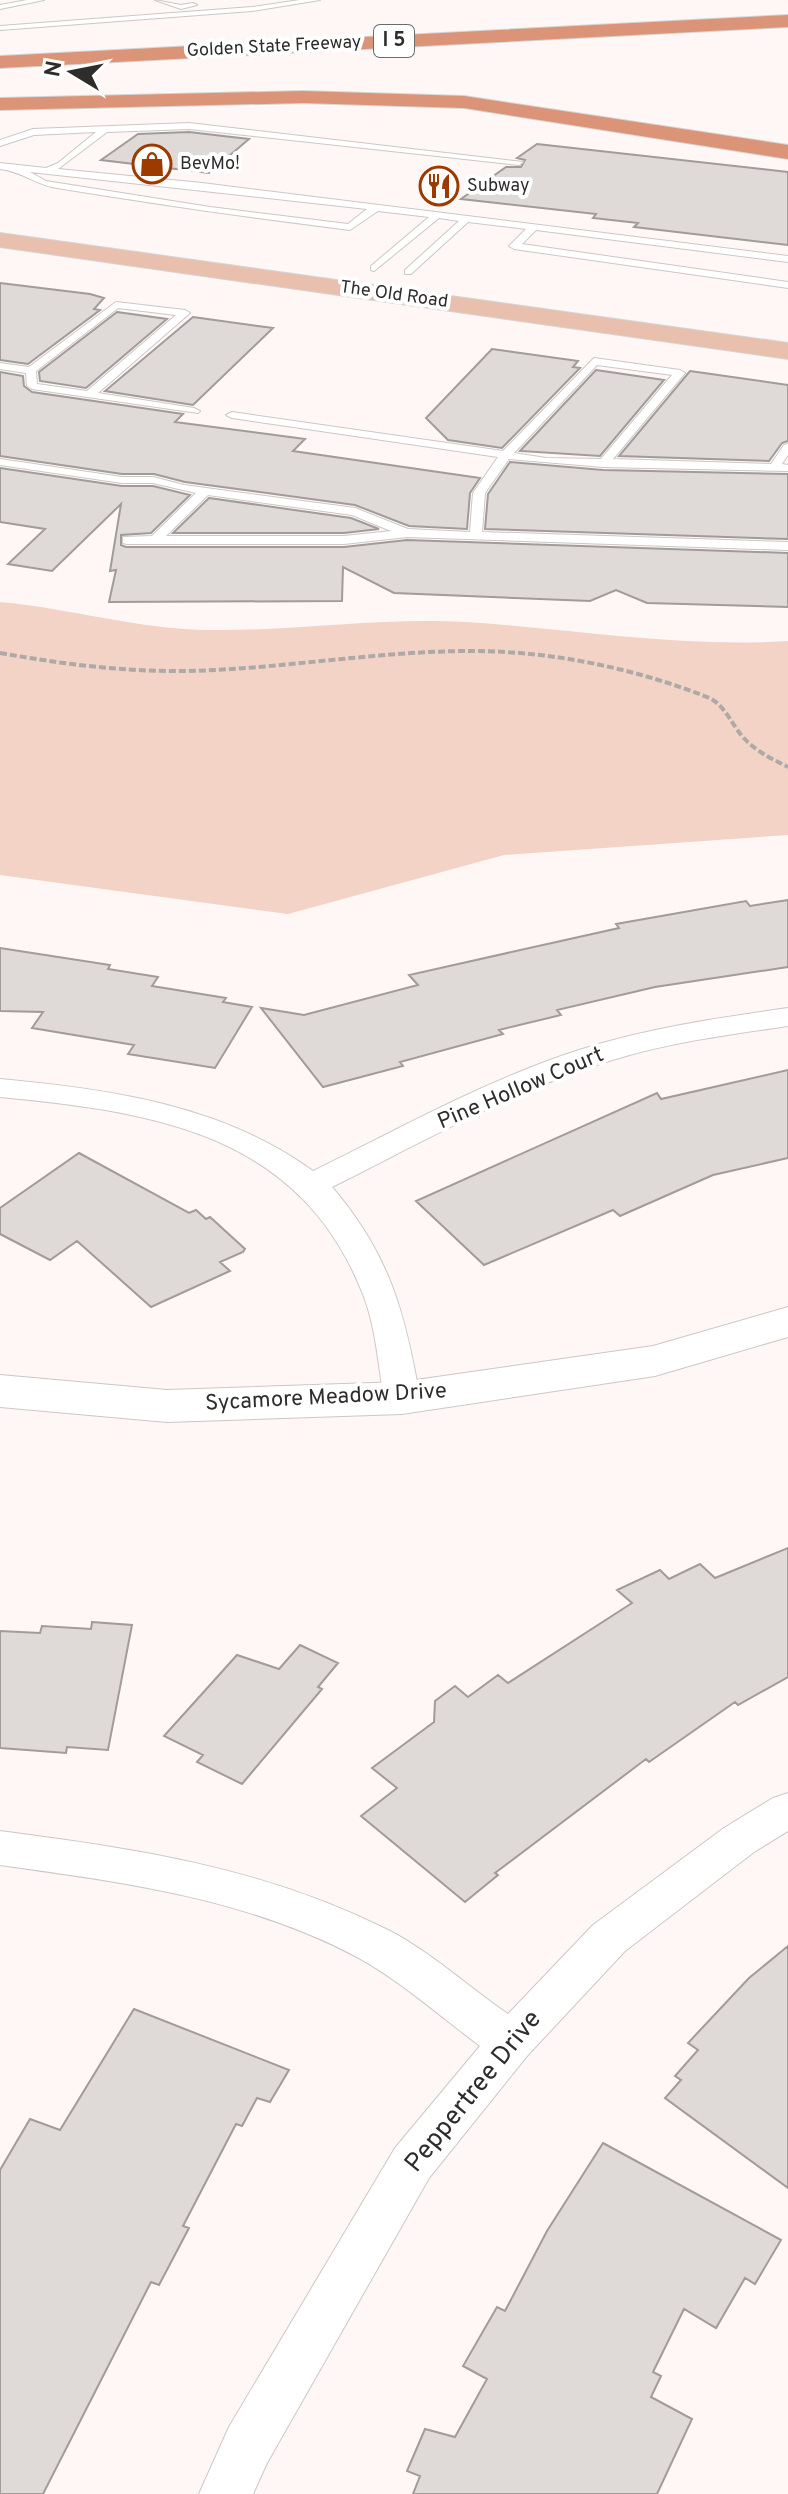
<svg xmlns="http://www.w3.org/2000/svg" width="788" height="2494" font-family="Overpass,sans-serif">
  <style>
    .green { fill: #f2d3c6 }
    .building { fill: #dfd9d7; stroke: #a19b99; stroke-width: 2 }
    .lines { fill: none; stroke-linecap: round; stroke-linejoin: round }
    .service-casing { stroke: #cdc7c5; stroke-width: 2 }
    .minor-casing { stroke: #cdc7c5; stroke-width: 2 }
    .tertiary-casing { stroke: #cdc7c5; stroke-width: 2 }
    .primary-casing { stroke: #d5d5d5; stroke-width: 2 }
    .motorway-casing { stroke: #d5d5d5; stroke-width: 2 }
    .path { stroke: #aea9a7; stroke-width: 4; stroke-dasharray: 7 3; stroke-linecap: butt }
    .service { fill: #fff; fill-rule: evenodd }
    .minor { fill: #fff; fill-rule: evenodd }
    .tertiary { fill: #fff; fill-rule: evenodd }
    .primary { fill: #e9bfad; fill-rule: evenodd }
    .motorway { fill: #db9477; fill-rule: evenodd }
    .labels { text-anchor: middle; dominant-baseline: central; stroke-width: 8; stroke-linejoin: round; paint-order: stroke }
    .far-street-label { font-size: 18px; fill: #2f2d2c; stroke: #fff }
    .far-poi-label { font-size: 18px; fill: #2f2d2c; stroke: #fff; text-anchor: start }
    .shield { fill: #fff; stroke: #6d6c6b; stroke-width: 2 }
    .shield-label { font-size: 20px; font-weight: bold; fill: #2f2d2c }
    .street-label { font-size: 22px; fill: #2f2d2c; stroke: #fff }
    .near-street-label { font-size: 26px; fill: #2f2d2c; stroke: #fff }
  </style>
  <rect width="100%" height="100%" fill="#fef7f5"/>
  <path class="green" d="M 0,602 C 70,608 140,630 211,630 C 295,631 382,617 466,622 C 573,629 681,648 788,641 L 788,835 L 504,855 L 288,914 L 0,875 Z"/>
  <path class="building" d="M 189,132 L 249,139 L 209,173 L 101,160 L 138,134 Z
    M 537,144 L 788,172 L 788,245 L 634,227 L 638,223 L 593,218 L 596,214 L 461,199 L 506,167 L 521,167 L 525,160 L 517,158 Z
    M 0,283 L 90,294 L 104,298 L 94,309 L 100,310 L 28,364 L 0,360 Z
    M 117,312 L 167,319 L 86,388 L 40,381 L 39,372 Z
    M 193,317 L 273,328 L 193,405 L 105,391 Z
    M 492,349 L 578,361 L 573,367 L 580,368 L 502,448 L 448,440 L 426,418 Z
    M 596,370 L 664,380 L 600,456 L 520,451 Z
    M 690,371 L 788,385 L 788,441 L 782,443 L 769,461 L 619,456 Z
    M 0,372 L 23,376 L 24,386 L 32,392 L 183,414 L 175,422 L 305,439 L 293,451 L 480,478 L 470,493 L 467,529 L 409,526 L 355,505 L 185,482 L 154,474 L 122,474 L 0,456 Z
    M 510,462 L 603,470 L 788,474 L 788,539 L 485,529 L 488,494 Z
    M 0,468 L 122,486 L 153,486 L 190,495 L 151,533 L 121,535 L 121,545 L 126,547 L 344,547 L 407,540 L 788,553 L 788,607 L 647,603 L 616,590 L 590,601 L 394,593 L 343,567 L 342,601 L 109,602 L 116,570 L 110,571 L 121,504 L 52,571 L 8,564 L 45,529 L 0,522 Z
    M 209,498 L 351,518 L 379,529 L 344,533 L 173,533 Z
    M 788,900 L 788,967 L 655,987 L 557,1010 L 561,1015 L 499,1030 L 503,1034 L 400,1062 L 403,1066 L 323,1087 L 261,1008 L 304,1015 L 418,985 L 409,975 L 619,928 L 616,924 L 746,901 L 750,906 Z
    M 0,948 L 110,965 L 108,969 L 158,977 L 152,986 L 226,998 L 223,1002 L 252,1007 L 215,1068 L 128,1054 L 134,1045 L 32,1028 L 43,1012 L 0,1011 Z
    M 788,1070 L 788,1158 L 713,1175 L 620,1216 L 613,1210 L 484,1265 L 416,1201 L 657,1093 L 661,1099 Z
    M 79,1153 L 189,1213 L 196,1210 L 206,1219 L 210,1217 L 245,1249 L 243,1252 L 220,1262 L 230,1271 L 151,1307 L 77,1241 L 50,1260 L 0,1234 L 0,1208 Z
    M 788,1548 L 788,1677 L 738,1705 L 735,1702 L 649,1762 L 646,1759 L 495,1873 L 498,1875 L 465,1902 L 361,1816 L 397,1788 L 372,1768 L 434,1722 L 435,1701 L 455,1686 L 468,1697 L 498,1675 L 508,1683 L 632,1603 L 617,1590 L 660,1570 L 669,1579 L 700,1564 L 715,1578 Z
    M 92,1622 L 132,1625 L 108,1750 L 67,1747 L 66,1753 L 0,1748 L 0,1631 L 40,1633 L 42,1626 L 91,1629 Z
    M 300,1645 L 338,1663 L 318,1687 L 322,1689 L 242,1784 L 197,1762 L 203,1755 L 164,1736 L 237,1655 L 279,1669 Z
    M 788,1946 L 788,2188 L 665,2098 L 681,2080 L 675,2076 L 698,2050 L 688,2043 L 749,1978 Z
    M 134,2009 L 289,2070 L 270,2102 L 257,2098 L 242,2126 L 236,2124 L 183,2226 L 189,2228 L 159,2285 L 151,2282 L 43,2494 L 0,2494 L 0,2170 L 30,2119 L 60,2130 Z
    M 603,2143 L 781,2240 L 755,2284 L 745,2278 L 716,2328 L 684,2309 L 653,2372 L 661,2376 L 651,2397 L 692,2419 L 657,2494 L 413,2494 L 420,2476 L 407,2471 L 425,2429 L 455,2437 L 487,2379 L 463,2366 L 497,2307 L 505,2311 L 547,2231 Z"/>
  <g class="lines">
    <defs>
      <path id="service" d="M 27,0 L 44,0 L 0,9 L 0,5 Z
        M 155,0 L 181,5 L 193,3 L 197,5 L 181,9 Z
        M 300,0 L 320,0 L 252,11 L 0,30 L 0,26 L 252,7 Z
        M 189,123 L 523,162 L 519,165 L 189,129 L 107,132 L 58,169 L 202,183 L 788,256 L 788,262 L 536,230 L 522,244 L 788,282 L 788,288 L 514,249 L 509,246 L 526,229 L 468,222 L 411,274 L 405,274 L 405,270 L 459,221 L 439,218 L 374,271 L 371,270 L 371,266 L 429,217 L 378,211 L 350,230 C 252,218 155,204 57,188 C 36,185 21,171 0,169 L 0,163 L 46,168 L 58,163 L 96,132 L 34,135 L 0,146 L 0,140 L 33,129 ZM 30,172 L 367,209 L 348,224 L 210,207 L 46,181 Z
        M 116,302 L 185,310 L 190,313 L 98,393 L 194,408 L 200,411 L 198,413 L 32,389 L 27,386 L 26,373 L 0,369 L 0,363 L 29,367 ZM 118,308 L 176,315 L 87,391 L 37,384 L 36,371 Z
        M 594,358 L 680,370 L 685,373 L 613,459 L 771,464 L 784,445 L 788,444 L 788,455 L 782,464 L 788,465 L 788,471 L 603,467 L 509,459 L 485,493 L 482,532 L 788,542 L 788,550 L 407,537 L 344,544 L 127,544 L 123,543 L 123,537 L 152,536 L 196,493 L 153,483 L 122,483 L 0,465 L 0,459 L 122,477 L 153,477 L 184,485 L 355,508 L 408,529 L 470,532 L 473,493 L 498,457 L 232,418 L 226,415 L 232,412 L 503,451 ZM 597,365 L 672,375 L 601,459 L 546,458 L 514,453 ZM 208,495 L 352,515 L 391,531 L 344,536 L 166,536 Z"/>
      <path id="minor" d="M 788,1008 L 788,1026 C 734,1034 679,1041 626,1056 C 523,1085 428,1139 332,1187 C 390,1255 405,1313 420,1398 L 415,1407 L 402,1410 L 389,1407 L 384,1398 C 378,1364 376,1329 364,1297 C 301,1133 155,1112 0,1097 L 0,1079 C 109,1089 223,1105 313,1171 C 401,1128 486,1080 579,1050 C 647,1028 718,1018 788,1008 Z
        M 788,1793 L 788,1831 L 754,1852 L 625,1951 L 527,2056 L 429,2178 L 267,2463 L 253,2494 L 199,2494 L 229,2427 L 395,2148 L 480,2046 C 441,2017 398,1979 357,1957 C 246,1898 122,1882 0,1865 L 0,1831 C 137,1849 262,1867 388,1930 C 428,1950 470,1988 508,2014 L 593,1925 L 724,1828 L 773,1798 Z"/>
      <path id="tertiary" d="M 788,1307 L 788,1337 L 655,1376 L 402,1414 L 167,1422 L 0,1407 L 0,1375 L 167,1390 L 402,1382 L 653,1346 Z"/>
      <path id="primary" d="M 0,233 L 788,343 L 788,359 L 0,247 Z"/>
      <path id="motorway" d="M 788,15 L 788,27 L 0,68 L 0,56 Z
        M 303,91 L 464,96 L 788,145 L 788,159 L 464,108 L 303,103 L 0,110 L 0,98 Z"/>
    </defs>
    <use href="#service" class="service-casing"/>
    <use href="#minor" class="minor-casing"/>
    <use href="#tertiary" class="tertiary-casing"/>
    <use href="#primary" class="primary-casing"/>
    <use href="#motorway" class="motorway-casing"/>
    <path class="path" d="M 0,653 C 62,664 124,672 187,671 C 280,669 371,652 464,651 C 546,650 631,667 707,697 C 725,704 731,724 743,737 C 755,751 772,759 788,767"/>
    <use href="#service" class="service"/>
    <use href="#minor" class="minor"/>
    <use href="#tertiary" class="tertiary"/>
    <use href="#primary" class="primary"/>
    <use href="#motorway" class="motorway"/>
  </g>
  <defs>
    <symbol id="shop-ring" viewBox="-11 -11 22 22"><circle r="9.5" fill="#fff" stroke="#9d3a00" stroke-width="1.5"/><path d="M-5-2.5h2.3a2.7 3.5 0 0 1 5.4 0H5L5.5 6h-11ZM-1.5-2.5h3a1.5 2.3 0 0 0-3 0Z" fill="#9d3a00"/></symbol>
    <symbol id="restaurant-ring" viewBox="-11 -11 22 22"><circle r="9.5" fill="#fff" stroke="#9d3a00" stroke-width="1.5"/><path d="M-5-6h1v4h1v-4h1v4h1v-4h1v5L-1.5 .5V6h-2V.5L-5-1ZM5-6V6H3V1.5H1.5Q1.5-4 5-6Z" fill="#9d3a00"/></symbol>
  </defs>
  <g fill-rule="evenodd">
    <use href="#shop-ring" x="130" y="142" width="44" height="44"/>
    <use href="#restaurant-ring" x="417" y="164" width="44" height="44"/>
  </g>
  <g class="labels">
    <g class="far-street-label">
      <text transform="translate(274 47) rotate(-3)">Golden State Freeway</text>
      <text transform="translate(394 295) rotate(8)">The Old Road</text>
    </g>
    <g class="far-poi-label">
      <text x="180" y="164">BevMo!</text>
      <text x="467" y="186">Subway</text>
    </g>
    <rect class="shield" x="374" y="25" width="40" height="32" rx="6"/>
    <g class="shield-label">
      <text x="394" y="41">I 5</text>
    </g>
    <g class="street-label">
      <text transform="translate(521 1089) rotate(-23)">Pine Hollow Court</text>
      <text transform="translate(326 1398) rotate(-3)">Sycamore Meadow Drive</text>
    </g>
    <g class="near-street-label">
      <text transform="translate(474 2092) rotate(-51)">Peppertree Drive</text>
    </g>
  </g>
  <g transform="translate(72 72) rotate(280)" stroke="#ffffff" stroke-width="6" paint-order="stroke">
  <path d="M0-6L14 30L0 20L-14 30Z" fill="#2f2d2c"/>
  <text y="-12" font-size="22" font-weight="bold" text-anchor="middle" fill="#2f2d2c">N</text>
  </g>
</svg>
